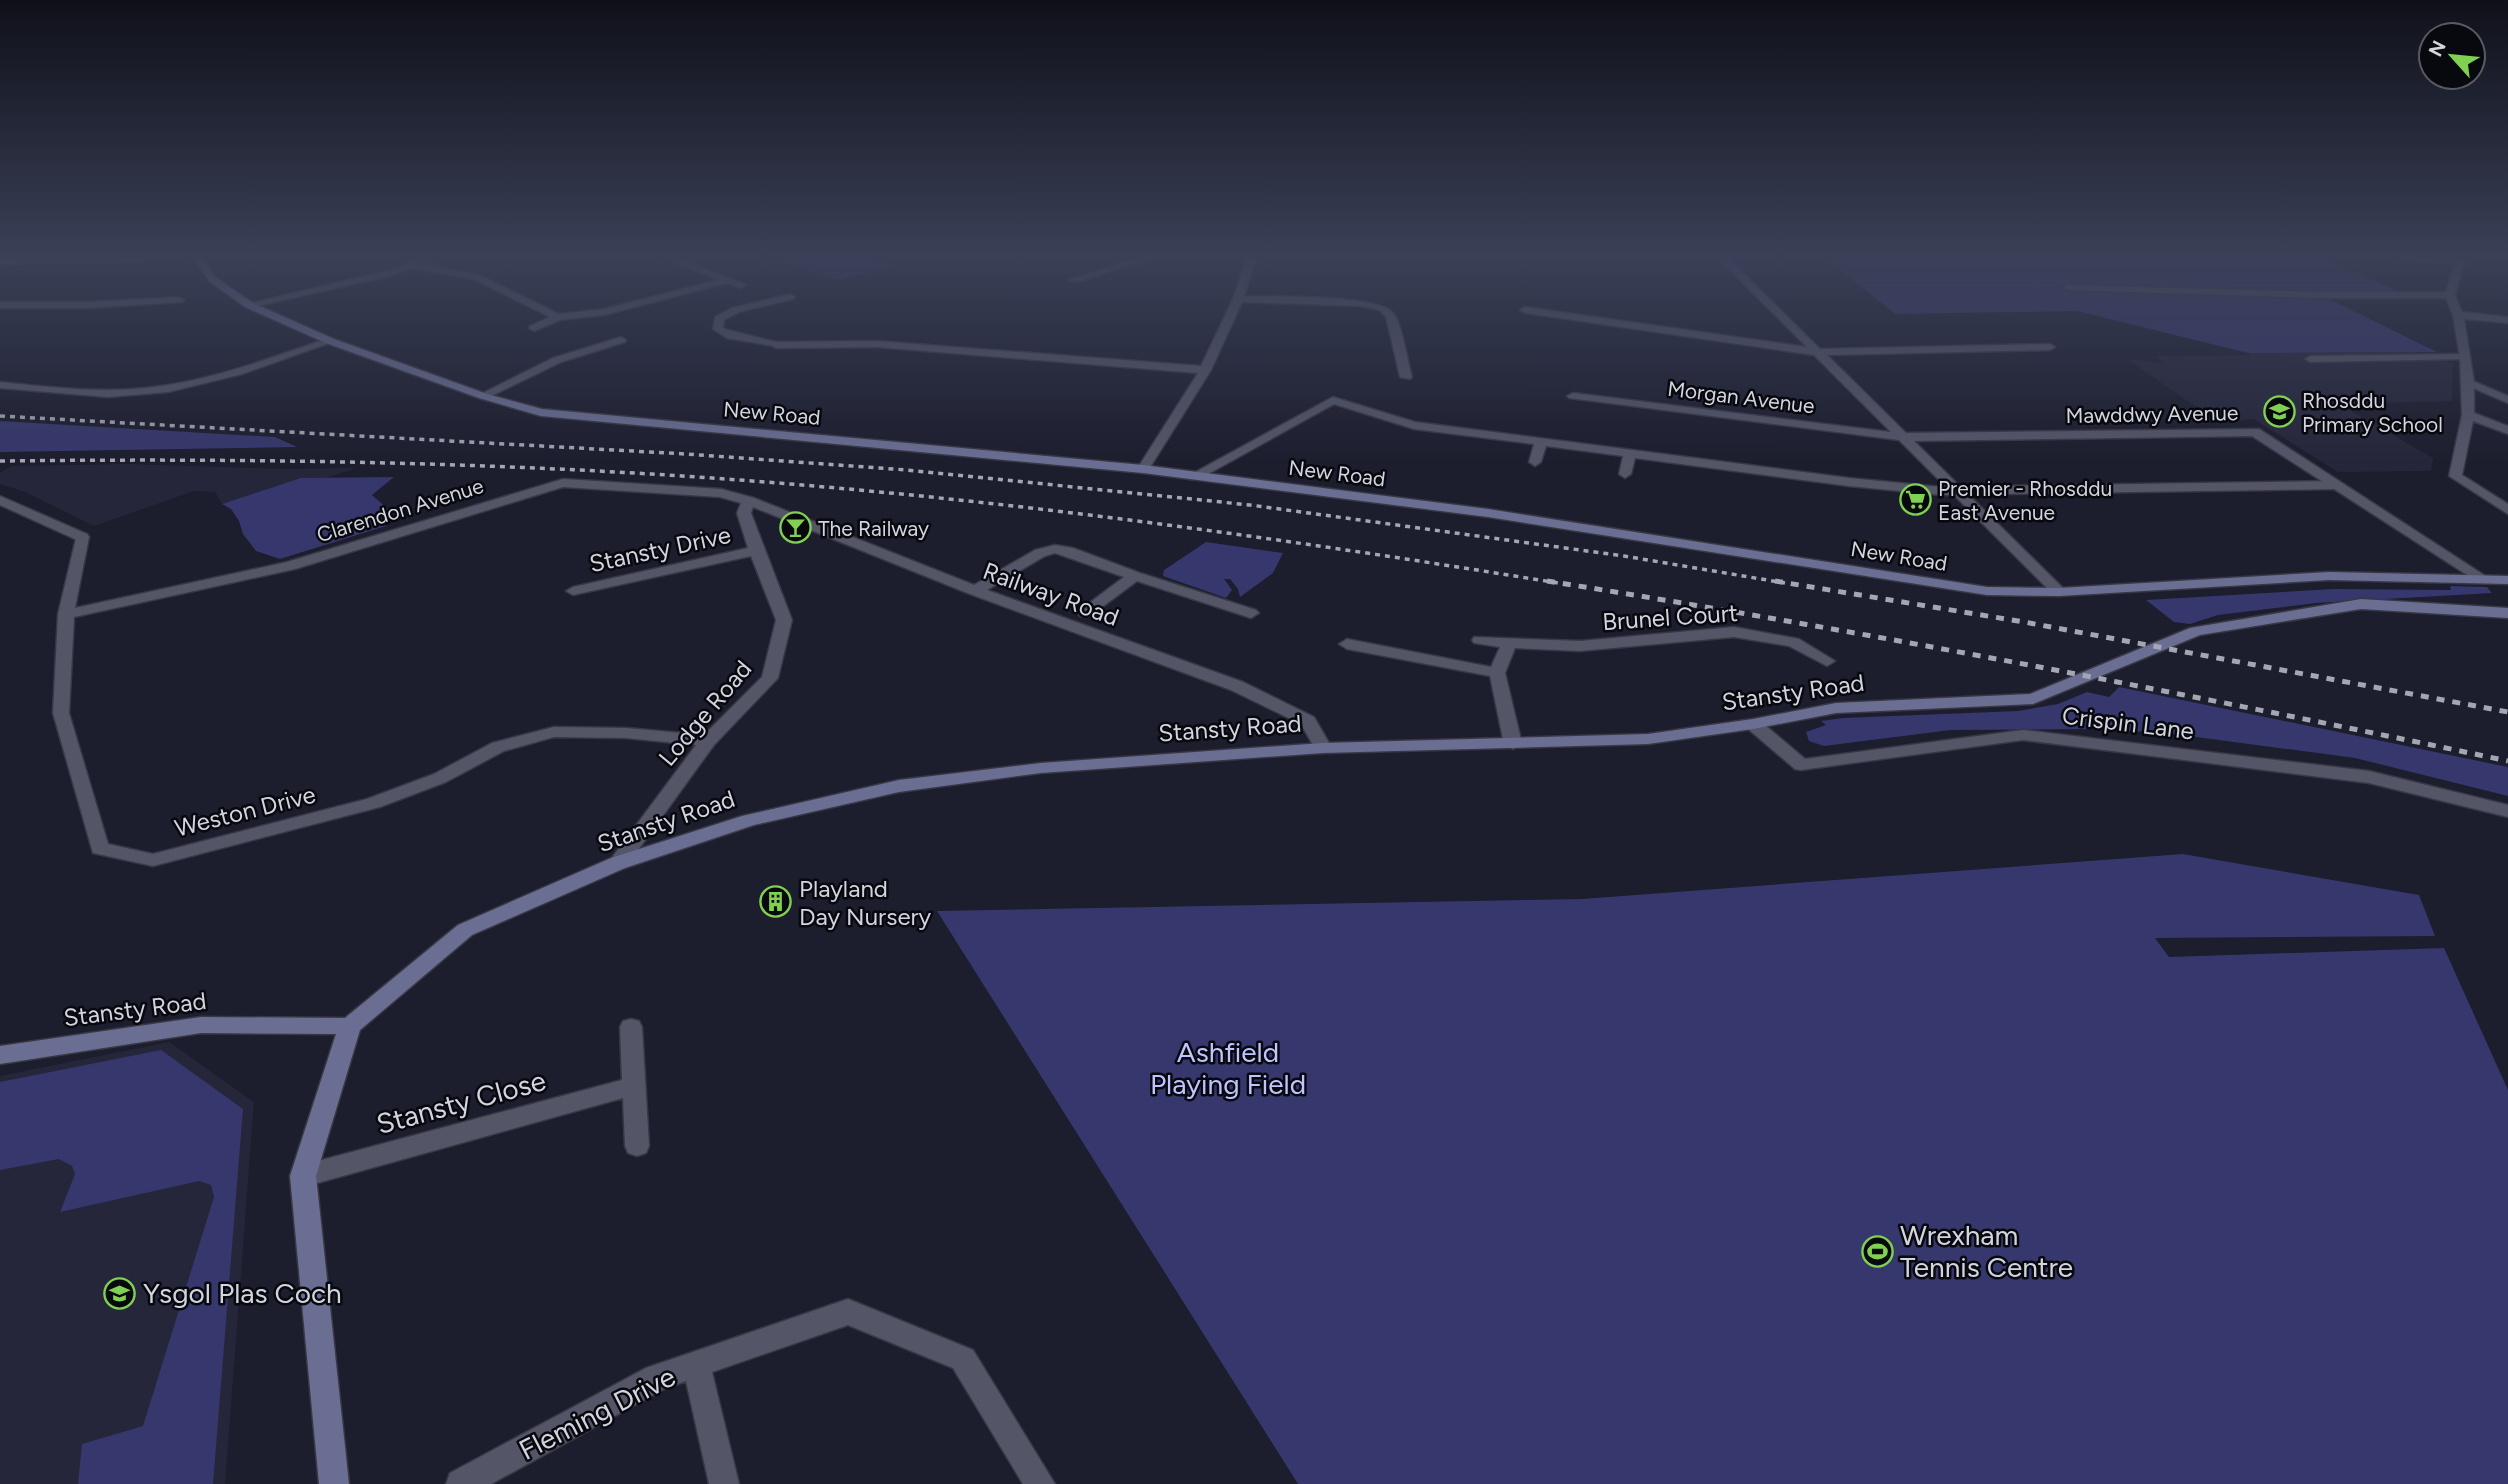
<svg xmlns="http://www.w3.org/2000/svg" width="2508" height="1484" font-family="Figtree,sans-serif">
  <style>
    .built { fill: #25263a }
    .green { fill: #36376c }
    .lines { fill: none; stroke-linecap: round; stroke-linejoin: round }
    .lane-casing { stroke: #383844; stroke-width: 3 }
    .street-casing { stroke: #383844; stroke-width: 3 }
    .secondary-casing { stroke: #383844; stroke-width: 3 }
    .lane { fill: #545668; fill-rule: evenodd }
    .street { fill: #545668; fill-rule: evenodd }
    .secondary { fill: #6b6e93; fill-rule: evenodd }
    .rail-far1 { stroke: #a4a6b1; stroke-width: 3.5; stroke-dasharray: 5 5; stroke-linecap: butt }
    .rail { stroke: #a4a6b1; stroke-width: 5; stroke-dasharray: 8 8; stroke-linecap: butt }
    .labels { text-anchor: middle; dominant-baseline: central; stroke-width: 5; stroke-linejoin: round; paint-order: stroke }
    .far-street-label { font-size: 21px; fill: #d2d4de; stroke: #08080f }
    .far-poi-label { font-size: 21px; fill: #d2d4de; stroke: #08080f; text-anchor: start }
    .street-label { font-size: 24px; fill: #d2d4de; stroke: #08080f }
    .poi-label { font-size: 24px; fill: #d2d4de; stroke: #08080f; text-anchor: start }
    .near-park-label { font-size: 28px; fill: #bfc4ff; stroke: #08080f }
    .near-street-label { font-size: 28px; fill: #d2d4de; stroke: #08080f }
    .near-poi-label { font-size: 28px; fill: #d2d4de; stroke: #08080f; text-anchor: start }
  </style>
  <rect width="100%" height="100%" fill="#1c1d2d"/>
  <path class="built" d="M 2414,352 L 2453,363 L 2452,401 L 2339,404 L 2433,458 L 2431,471 L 2338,472 L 2254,419 L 2222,421 L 2192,404 L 2127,359 L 2164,363 L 2156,356 L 2251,355 L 2248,353 Z
    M 128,464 L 285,469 L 356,468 L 231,509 L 222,504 L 215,492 L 194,491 L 94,526 L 25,492 L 0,484 L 0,473 L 11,466 Z
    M 169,1042 L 254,1102 L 225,1484 L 0,1484 L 0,1076 Z"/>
  <path class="green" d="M 771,257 L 864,257 L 892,266 L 839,280 Z
    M 1825,257 L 2319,257 L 2405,294 L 2323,296 L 2437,352 L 2248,353 L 2077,311 L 1895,314 Z
    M 0,421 L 275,437 L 297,447 L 0,452 Z
    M 394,477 L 372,495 L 389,510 L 379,515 L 386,526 L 280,559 L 256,551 L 243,534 L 239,521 L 231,509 L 222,504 L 301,478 Z
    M 1206,542 L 1283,553 L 1273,573 L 1240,597 L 1238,589 L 1230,579 L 1224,579 L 1232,590 L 1226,598 L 1163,576 L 1164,570 Z
    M 2450,586 L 2487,587 L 2492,593 L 2316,603 L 2218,615 L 2190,624 L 2174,622 L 2146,600 L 2333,589 L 2451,590 Z
    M 2119,687 L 2508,767 L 2508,796 L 2355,758 L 2166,733 L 2097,729 L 1951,730 L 1824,746 L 1809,741 L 1806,732 L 1826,725 L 1821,721 L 1843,718 L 2018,711 L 2058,704 L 2087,692 L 2109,697 Z
    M 2183,854 L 2419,895 L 2435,936 L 2155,938 L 2169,957 L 2444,948 L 2508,1090 L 2508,1484 L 1298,1484 L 937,911 L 1582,899 Z
    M 161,1050 L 243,1109 L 213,1484 L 78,1484 L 82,1444 L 143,1426 L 214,1197 L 211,1185 L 199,1181 L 60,1212 L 75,1174 L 72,1166 L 59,1159 L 0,1170 L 0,1082 Z"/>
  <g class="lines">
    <defs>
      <path id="lane" d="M 2068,285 L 2321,292 L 2450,292 L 2455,295 L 2450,298 L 2321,298 L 2065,290 L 2065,286 Z
        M 790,294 L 795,297 L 793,299 L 739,312 L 724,320 L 723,328 L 728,330 L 780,343 L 780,347 L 727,338 L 713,329 L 715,317 L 732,308 Z
        M 2465,354 L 2470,357 L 2469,359 L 2310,362 L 2305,359 L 2310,356 Z
        M 2468,379 L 2508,396 L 2508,403 L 2464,384 L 2462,382 Z
        M 1333,397 L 1415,422 L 1849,478 L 1941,487 L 2338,481 L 2345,485 L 2338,489 L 1941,495 L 1849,486 L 1635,458 L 1631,474 L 1625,478 L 1619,474 L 1623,456 L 1546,446 L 1541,462 L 1535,466 L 1529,462 L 1534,444 L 1414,429 L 1334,404 L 1199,479 L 1189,479 L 1188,476 Z
        M 0,496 L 87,534 L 89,537 L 87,540 L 77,540 L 0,505 Z"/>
      <path id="street" d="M 150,257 L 146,261 L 0,264 L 0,258 Z
        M 423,257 L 435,257 L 420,264 L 479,275 L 559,314 L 604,309 L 718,280 L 663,257 L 675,257 L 746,285 L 741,288 L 727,283 L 604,315 L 560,320 L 534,331 L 529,328 L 530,326 L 550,317 L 473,279 L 410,268 L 393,275 L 249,308 L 244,305 L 390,270 Z
        M 1141,257 L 1155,257 L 1077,282 L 1069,280 Z
        M 1251,257 L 1261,257 L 1254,264 L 1244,296 C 1271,297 1381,294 1394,314 C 1403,328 1407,360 1412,377 L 1410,379 L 1400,377 L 1386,317 L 1379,310 L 1361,306 L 1242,302 L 1211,370 L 1149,469 L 1143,473 L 1137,469 L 1198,373 L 877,347 L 776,348 L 771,345 L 776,342 L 877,341 L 1201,366 L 1233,299 L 1245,263 Z
        M 1717,257 L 1727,257 L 1820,349 L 2050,344 L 2055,347 L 2050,350 L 1827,355 L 1906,433 L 2259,429 L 2490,579 L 2483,583 L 2478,582 L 2252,436 L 1914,441 L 2064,589 L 2066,592 L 2059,596 L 2054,595 L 1899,440 L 1569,398 L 1567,396 L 1573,393 L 1891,432 L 1814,355 L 1525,313 L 1520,310 L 1525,307 L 1807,347 Z
        M 2398,257 L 2465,257 L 2455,295 L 2462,312 L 2508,317 L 2508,323 L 2464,319 L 2474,382 L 2474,413 L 2508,426 L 2508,434 L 2473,421 L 2462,475 L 2508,504 L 2508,514 L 2449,476 L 2462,415 L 2460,357 L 2453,315 L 2445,295 L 2455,263 L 2402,260 Z
        M 179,297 L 184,300 L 182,302 L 87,308 L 0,308 L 0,302 L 87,302 Z
        M 621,337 L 626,340 L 625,342 L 561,362 L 487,398 L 477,396 L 553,358 Z
        M 326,339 L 335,341 L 242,374 L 168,392 L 108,397 L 0,388 L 0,382 C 48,387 97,393 145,388 C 208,382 267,359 326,339 Z
        M 563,479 L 721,489 L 754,498 L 974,585 L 1035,550 L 1055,545 L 1073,548 L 1140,573 L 1256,610 L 1259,613 L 1251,618 L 1137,581 L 1090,616 L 1080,616 L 1077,613 L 1080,610 L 1124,577 L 1055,553 L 1045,556 L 987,590 L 1243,682 L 1314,717 L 1332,748 L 1323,753 L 1317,752 L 1301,724 L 1231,690 L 970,594 L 753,507 L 751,513 L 792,620 L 778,678 L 714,745 L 625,868 L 611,868 L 608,863 L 696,745 L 626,738 L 554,737 L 504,751 L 446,782 L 380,807 L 153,866 L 93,853 L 53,713 L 58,614 L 77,534 L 87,534 L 89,537 L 75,608 L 287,562 ZM 563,487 L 720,497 L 741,503 L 737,513 L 748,548 L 573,587 L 566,591 L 573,595 L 751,556 L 776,620 L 762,677 L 704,735 L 626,728 L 554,727 L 492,743 L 434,774 L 367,799 L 153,854 L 108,844 L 69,713 L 74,617 L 295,569 Z
        M 1734,627 L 1799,639 L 1835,661 L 1827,666 L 1789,646 L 1734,637 L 1580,651 L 1515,648 L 1505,673 L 1522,744 L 1513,749 L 1504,744 L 1490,676 L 1347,649 L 1339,644 L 1347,639 L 1491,667 L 1500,647 L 1474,643 L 1472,640 L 1474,637 L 1580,641 Z
        M 1753,719 L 1759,720 L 1805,759 L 2023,730 L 2369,771 L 2508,805 L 2508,817 L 2369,783 L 2023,740 L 1801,770 L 1795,769 L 1747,728 L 1744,724 Z
        M 631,1019 L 639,1021 L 642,1027 L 649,1146 L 646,1153 L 637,1156 L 628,1153 L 625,1146 L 623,1098 L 303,1187 L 294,1183 L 290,1176 L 294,1169 L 303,1165 L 622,1080 L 620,1027 L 623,1021 Z
        M 848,1299 L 973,1350 L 1055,1484 L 1023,1484 L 953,1368 L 848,1325 L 712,1372 L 739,1484 L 709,1484 L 686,1381 L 664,1389 L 491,1484 L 446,1484 L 450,1473 L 646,1368 Z"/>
      <path id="secondary" d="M 193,257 L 201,257 L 215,277 L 253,303 L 334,339 L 487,394 L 542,409 L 1143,465 L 1488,509 L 1987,587 L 2059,588 L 2329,572 L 2508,576 L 2508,584 L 2329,580 L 2059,596 L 1987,595 L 1488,517 L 1143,473 L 541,416 L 479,398 L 326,343 L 245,307 L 209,281 Z
        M 2361,599 L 2508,608 L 2508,618 L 2361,609 L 2200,635 L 2033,704 L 1836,713 L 1753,729 L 1648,744 L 1323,753 L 1041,773 L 899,792 L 754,825 L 625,868 L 472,935 L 360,1030 L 316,1176 L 349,1484 L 319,1484 L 290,1176 L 336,1034 L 201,1033 L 0,1064 L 0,1046 L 201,1017 L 345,1018 L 458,925 L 611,858 L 742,816 L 899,780 L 1041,763 L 1323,743 L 1648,734 L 1753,719 L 1836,703 L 2030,694 L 2190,628 Z"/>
    </defs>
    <use href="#lane" class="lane-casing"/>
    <use href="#street" class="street-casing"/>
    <use href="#secondary" class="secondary-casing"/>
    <use href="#lane" class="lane"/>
    <use href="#street" class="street"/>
    <use href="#secondary" class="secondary"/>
    <path class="rail-far1" d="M 0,416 L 686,454 L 907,470 L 1250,505 L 1624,556 L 1785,583
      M 0,461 C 260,458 519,462 778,483 C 1039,504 1299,541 1558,583"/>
    <path class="rail" d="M 1547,581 C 1869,632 2189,694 2508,761
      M 1775,581 L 2024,622 L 2508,712"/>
  </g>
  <linearGradient id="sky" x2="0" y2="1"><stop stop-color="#0f1019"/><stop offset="0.55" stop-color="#3a4057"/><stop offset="1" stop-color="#3a4057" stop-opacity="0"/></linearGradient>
  <rect width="2508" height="464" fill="url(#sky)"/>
  <defs>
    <symbol id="school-ring" viewBox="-11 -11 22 22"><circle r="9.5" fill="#08080f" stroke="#80d051" stroke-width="1.5"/><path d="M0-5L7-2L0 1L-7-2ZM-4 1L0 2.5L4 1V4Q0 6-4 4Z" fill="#80d051"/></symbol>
    <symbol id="supermarket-ring" viewBox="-11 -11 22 22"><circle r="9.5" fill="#08080f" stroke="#80d051" stroke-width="1.5"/><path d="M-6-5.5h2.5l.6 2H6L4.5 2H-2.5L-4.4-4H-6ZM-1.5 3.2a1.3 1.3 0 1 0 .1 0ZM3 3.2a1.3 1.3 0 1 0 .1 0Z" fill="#80d051"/></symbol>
    <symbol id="bar-ring" viewBox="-11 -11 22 22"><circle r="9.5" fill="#08080f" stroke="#80d051" stroke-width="1.5"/><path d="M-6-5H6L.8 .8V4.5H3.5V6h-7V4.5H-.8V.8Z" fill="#80d051"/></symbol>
    <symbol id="building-ring" viewBox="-11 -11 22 22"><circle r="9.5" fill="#08080f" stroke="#80d051" stroke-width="1.5"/><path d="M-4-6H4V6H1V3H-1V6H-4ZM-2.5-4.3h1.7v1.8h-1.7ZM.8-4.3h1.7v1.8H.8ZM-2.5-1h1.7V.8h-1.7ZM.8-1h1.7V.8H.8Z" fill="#80d051"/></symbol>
    <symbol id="stadium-ring" viewBox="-11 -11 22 22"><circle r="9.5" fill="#08080f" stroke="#80d051" stroke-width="1.5"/><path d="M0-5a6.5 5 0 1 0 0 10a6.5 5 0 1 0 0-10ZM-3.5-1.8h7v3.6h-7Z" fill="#80d051"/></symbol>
  </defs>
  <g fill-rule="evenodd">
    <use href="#school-ring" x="2262" y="394" width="35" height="35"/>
    <use href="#supermarket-ring" x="1898" y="482" width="35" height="35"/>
    <use href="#bar-ring" x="778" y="510" width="35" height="35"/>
    <use href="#building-ring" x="758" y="884" width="35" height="35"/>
    <use href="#stadium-ring" x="1860" y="1234" width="35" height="35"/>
    <use href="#school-ring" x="102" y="1276" width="35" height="35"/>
  </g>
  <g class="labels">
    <g class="far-street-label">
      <text transform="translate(1741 397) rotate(7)">Morgan Avenue</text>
      <text transform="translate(772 413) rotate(5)">New Road</text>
      <text transform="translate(2152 414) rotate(-1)">Mawddwy Avenue</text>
      <text transform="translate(1337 473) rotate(7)">New Road</text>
      <text transform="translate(400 510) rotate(-17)">Clarendon Avenue</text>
      <text transform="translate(1899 556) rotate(9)">New Road</text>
    </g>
    <g class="far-poi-label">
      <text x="2302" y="400">Rhosddu<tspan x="2302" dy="24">Primary School</tspan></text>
      <text x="1938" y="488">Premier - Rhosddu<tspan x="1938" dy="24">East Avenue</tspan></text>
      <text x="818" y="528">The Railway</text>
    </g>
    <g class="street-label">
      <text transform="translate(660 549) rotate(-12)">Stansty Drive</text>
      <text transform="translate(1051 594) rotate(20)">Railway Road</text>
      <text transform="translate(1670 617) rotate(-4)">Brunel Court</text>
      <text transform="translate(1793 692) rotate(-8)">Stansty Road</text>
      <text transform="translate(705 713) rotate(-50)">Lodge Road</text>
      <text transform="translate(2128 723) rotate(7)">Crispin Lane</text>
      <text transform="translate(1230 728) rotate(-4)">Stansty Road</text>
      <text transform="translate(245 811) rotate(-14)">Weston Drive</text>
      <text transform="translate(666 821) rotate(-19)">Stansty Road</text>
      <text transform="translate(135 1009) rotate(-7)">Stansty Road</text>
    </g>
    <g class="poi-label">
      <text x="799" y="888">Playland<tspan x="799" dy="28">Day Nursery</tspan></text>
    </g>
    <g class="near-park-label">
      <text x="1228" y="1052">Ashfield<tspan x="1228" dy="32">Playing Field</tspan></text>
    </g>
    <g class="near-street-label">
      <text transform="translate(461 1102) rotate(-15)">Stansty Close</text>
      <text transform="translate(597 1413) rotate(-27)">Fleming Drive</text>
    </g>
    <g class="near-poi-label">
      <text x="1900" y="1235">Wrexham<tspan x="1900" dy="32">Tennis Centre</tspan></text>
      <text x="143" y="1293">Ysgol Plas Coch</text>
    </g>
  </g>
  <g transform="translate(2452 56) rotate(297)"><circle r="33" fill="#08080f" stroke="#595a62" stroke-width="2"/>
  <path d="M0-5L12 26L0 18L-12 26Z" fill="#80d051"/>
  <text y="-10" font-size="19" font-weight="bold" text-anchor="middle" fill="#d2d4de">N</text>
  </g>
</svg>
